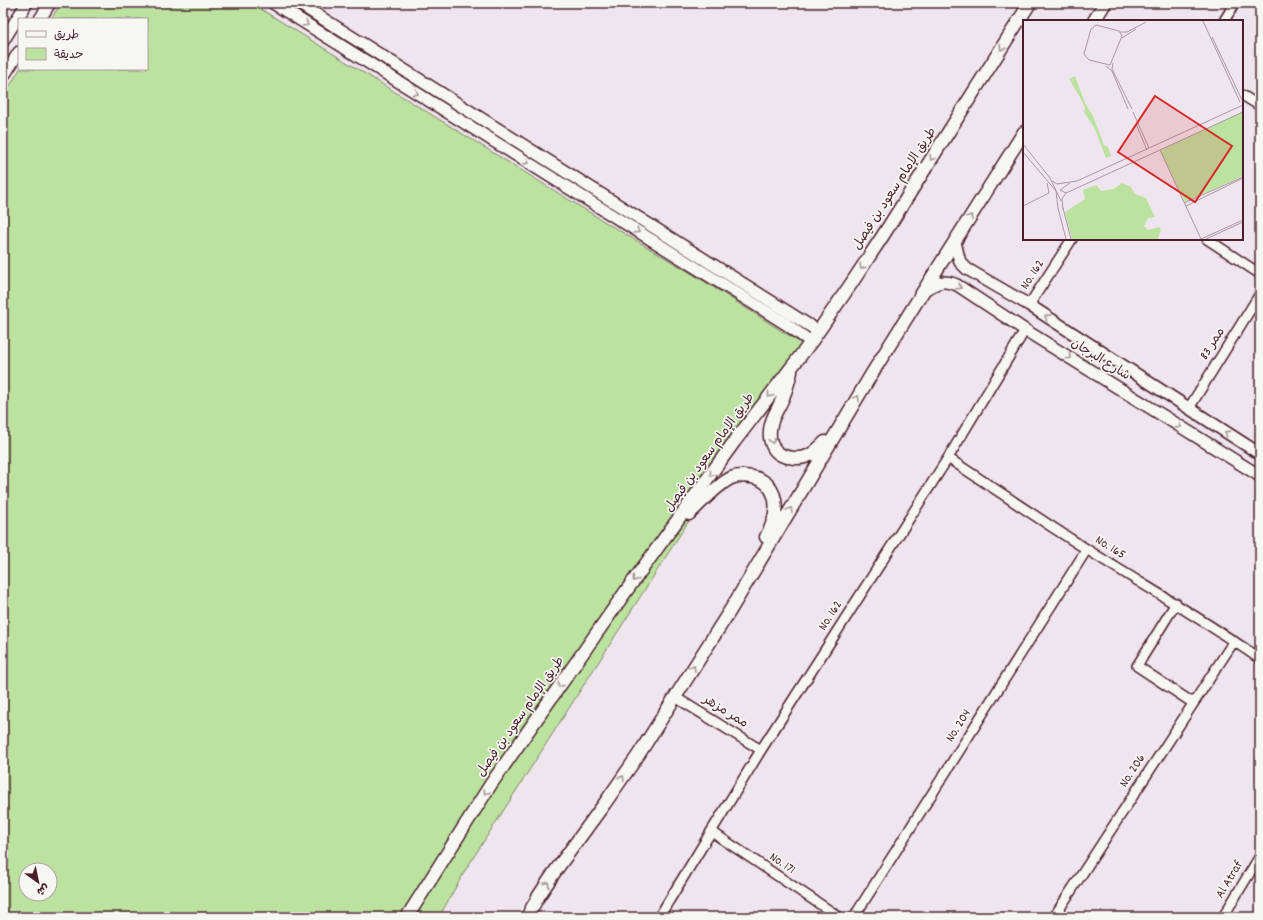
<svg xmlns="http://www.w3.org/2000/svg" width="1263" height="920" font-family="Dekko,'Playpen Sans Arabic',sans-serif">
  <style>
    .green { fill: #bbe39f; stroke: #828165; fill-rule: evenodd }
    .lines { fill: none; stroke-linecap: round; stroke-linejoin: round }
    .minor-casing { stroke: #4a1f2b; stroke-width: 12 }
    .tertiary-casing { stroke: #4a1f2b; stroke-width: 14 }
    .secondary-casing { stroke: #4a1f2b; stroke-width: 15 }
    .minor { stroke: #f6f6f2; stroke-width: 9 }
    .tertiary { stroke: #f6f6f2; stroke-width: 11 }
    .secondary { stroke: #f6f6f2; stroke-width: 12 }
    .oneway { stroke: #a99598 }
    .labels { text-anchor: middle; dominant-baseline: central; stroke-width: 3.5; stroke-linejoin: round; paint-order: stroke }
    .street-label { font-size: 13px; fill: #4a1f2b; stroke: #f6f6f2 }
    .inset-road { fill: none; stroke: #ad96a0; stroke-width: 1 }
    .view { fill: #d62828; fill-opacity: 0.15; stroke: #d62828; stroke-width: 2 }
    .inset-edge { fill: none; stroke: #4a1f2b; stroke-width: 2 }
  </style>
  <rect width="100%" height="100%" fill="#efe5ee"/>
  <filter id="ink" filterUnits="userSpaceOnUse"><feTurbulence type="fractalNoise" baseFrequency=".025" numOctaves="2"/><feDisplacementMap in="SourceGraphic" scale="8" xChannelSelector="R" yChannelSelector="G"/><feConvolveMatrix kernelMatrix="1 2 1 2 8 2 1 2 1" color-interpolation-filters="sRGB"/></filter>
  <g filter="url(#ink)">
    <path class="green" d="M 61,3 L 251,3 L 605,222 L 699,278 L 802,344 L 466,869 L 439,917 L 3,917 L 3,97 L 20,69 L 147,69 L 147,19 L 51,19 ZM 26,870 L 50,870 L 50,894 L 26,894 Z"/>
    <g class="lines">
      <defs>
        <path id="minor" d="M 1224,21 L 1235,3
          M 1242,95 L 1260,106
          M 1207,239 L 1260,274
          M 1029,305 L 1072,239
          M 1189,408 L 1260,294
          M 948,458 C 994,488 1040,520 1088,550 C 1145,586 1204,620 1260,659
          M 1176,603 L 1137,666 L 1193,703
          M 675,697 L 761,750
          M 712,832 L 839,917
          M 659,917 L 761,750 L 948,458 L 1025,330
          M 854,917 L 1087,549
          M 1054,917 L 1234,641
          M 1223,917 L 1260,856"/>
        <path id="tertiary" d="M 273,3 L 786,324 L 811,342
          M 298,3 L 818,331
          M 40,19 L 50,3
          M 3,41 L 27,3
          M 3,77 L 19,52
          M 955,242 L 960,262 L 967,269 L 1029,305 L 1260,454
          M 924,290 C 937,283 942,279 957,285 L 1025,330 L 1260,476"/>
        <path id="secondary" d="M 1094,21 L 1105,3
          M 791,372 C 789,380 787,388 784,395 C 781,404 775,412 772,421 C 767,436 770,454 788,457 C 806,461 813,454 825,442
          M 689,514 C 701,503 717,485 731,478 C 738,475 745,476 752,477 C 758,478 764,481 768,485 C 781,501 775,521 766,537
          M 407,917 L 491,784 L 624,594 L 734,442 L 811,342 L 851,284 L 882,237 L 1030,3
          M 527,917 L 538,897 L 556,870 L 605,803 L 639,754 L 731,609 L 871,375 L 924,290 L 1024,132"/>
      </defs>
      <use href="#minor" class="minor-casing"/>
      <use href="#tertiary" class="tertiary-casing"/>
      <use href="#secondary" class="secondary-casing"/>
      <use href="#minor" class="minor"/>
      <use href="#tertiary" class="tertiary"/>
      <use href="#secondary" class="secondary"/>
    </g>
    <defs><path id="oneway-chevron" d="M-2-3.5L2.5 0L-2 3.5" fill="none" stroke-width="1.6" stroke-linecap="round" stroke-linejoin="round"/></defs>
    <g class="oneway">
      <use href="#oneway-chevron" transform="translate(306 24) rotate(32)"/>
      <use href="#oneway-chevron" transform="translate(1002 48) rotate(123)"/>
      <use href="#oneway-chevron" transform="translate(416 93) rotate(32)"/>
      <use href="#oneway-chevron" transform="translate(932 158) rotate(122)"/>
      <use href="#oneway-chevron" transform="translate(527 162) rotate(32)"/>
      <use href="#oneway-chevron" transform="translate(970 217) rotate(-58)"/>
      <use href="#oneway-chevron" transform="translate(637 231) rotate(32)"/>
      <use href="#oneway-chevron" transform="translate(862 267) rotate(123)"/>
      <use href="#oneway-chevron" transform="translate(959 287) rotate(30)"/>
      <use href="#oneway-chevron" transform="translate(1047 317) rotate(-147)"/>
      <use href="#oneway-chevron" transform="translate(1069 357) rotate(32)"/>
      <use href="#oneway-chevron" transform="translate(770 395) rotate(127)"/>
      <use href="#oneway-chevron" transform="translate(857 398) rotate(-59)"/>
      <use href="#oneway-chevron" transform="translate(1179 426) rotate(32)"/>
      <use href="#oneway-chevron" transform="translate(1227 433) rotate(-147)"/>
      <use href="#oneway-chevron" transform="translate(772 441) rotate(80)"/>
      <use href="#oneway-chevron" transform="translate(712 474) rotate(126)"/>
      <use href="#oneway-chevron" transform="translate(790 510) rotate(-59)"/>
      <use href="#oneway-chevron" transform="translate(635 579) rotate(126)"/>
      <use href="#oneway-chevron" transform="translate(693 668) rotate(-58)"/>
      <use href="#oneway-chevron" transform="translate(560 685) rotate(125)"/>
      <use href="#oneway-chevron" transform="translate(622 778) rotate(-56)"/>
      <use href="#oneway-chevron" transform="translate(486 792) rotate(122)"/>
      <use href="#oneway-chevron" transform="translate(547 884) rotate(-56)"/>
    </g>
  </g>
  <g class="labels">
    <g class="street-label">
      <text transform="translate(895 189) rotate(-57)">طريق الإمام سعود بن فيصل</text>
      <text transform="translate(1033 275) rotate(-57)">No. 162</text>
      <text transform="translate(1213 344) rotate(-58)">ممر 83</text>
      <text transform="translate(1100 360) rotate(32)">شارع البرجان</text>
      <text transform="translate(710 453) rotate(-54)">طريق الإمام سعود بن فيصل</text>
      <text transform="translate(1110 548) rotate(32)">No. 165</text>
      <text transform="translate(831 616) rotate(-57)">No. 162</text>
      <text transform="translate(725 712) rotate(32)">ممر مزهر</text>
      <text transform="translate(521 717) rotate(-55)">طريق الإمام سعود بن فيصل</text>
      <text transform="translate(959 726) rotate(-58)">No. 204</text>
      <text transform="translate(1133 771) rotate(-57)">No. 206</text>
      <text transform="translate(782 864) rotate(34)">No. 171</text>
      <text transform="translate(1230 880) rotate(-59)">Al Atraf</text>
    </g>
  </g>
  <g transform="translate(1023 20)">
    <rect width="220" height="220" fill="#efe5ee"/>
    <path d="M 52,56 L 62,83 L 70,96 L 81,125 L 85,127 L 88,136 L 86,137 L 83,138 L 72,109 L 61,92 L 62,88 L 57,77 L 46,59 ZM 219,92 L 220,156 L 162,182 L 137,130 ZM 99,163 L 108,167 L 112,174 L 123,178 L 132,197 L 125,198 L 121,206 L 125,210 L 136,207 L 138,210 L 135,219 L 49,219 L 42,192 L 62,179 L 60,170 L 73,165 L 78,171 L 91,169 Z" fill="#bbe39f"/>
    <path class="inset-road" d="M 180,1 L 217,82M 73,5 L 96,11 L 99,16 L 87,45 L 66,40 L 61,34 L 68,9 ZM 97,12 L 104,12 L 123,2M 189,17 L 220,82M 99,18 L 113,9M 90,43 L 89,49 L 109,89M 83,46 L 89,51 L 105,89M 110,92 L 126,128M 113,104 L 124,130M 0,124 L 27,158 L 38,181M 137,130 L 178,219 L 220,200M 0,132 L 33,171 L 35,188 L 43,219M 29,161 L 34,164 L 54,161 L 220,85M 43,173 L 37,170 L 47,163M 161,183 L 220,157M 0,186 L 26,173 L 24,163M 163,186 L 220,158M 40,188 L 48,219M 40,189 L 39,179 L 43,173 L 220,92M 183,219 L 220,202"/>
    <path class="view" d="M 132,76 L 209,126 L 172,182 L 95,132 Z"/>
    <rect width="220" height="220" class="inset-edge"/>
  </g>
  <rect width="1263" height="920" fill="none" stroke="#f6f6f2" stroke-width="16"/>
  <rect x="8" y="8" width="1247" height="904" fill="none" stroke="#4a1f2b" stroke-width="1.5" filter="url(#ink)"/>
  <rect x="18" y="18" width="130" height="52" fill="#f6f6f2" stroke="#b1a0a2"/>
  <rect x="26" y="31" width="20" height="6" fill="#f6f6f2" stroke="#b1a0a2"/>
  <text x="54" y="38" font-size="12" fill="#4a1f2b">طريق</text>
  <rect x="26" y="48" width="20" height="12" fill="#bbe39f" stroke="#b1a0a2"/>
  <text x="54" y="58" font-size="12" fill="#4a1f2b">حديقة</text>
  <g transform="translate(38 882) rotate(147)"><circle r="19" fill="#f6f6f2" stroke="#b1a0a2"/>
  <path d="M0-3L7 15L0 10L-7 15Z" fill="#4a1f2b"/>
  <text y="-6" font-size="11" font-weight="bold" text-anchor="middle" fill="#4a1f2b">ش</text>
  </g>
</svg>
